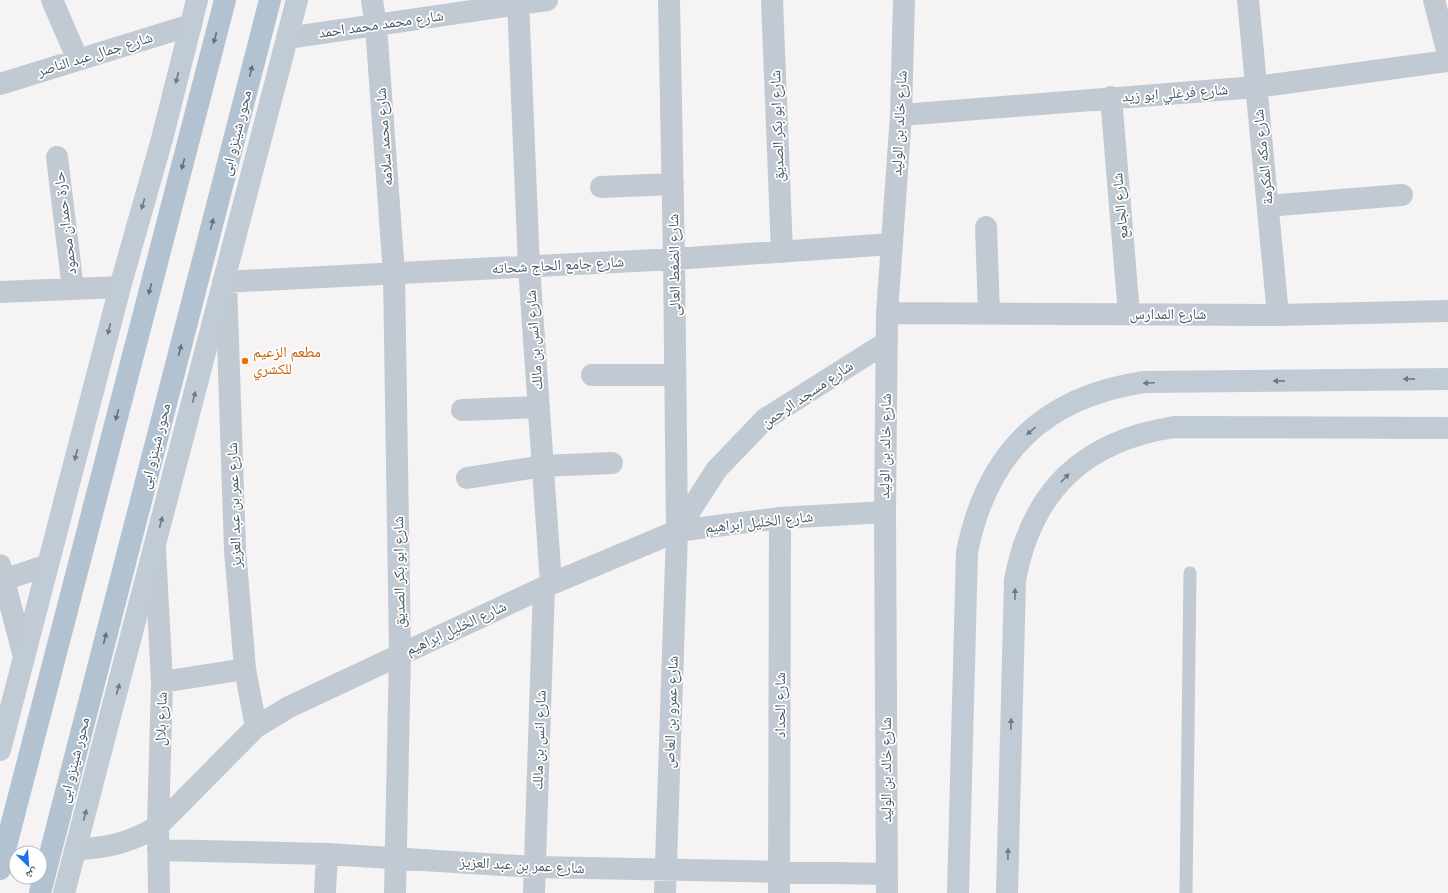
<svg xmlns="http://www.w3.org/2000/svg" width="1448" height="893" font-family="Figtree,'Noto Naskh Arabic',sans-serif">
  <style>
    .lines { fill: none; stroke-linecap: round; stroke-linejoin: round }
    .lane { stroke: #c1cad2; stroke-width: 13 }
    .street { stroke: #c1cad2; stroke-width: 22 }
    .secondary { stroke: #c1cbd6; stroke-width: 22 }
    .primary { stroke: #b3c2d1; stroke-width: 22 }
    .oneway { fill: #64717d }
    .oneway2 { fill: #6e7984 }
    .food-dot { fill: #e8710a; stroke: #fff; stroke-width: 1.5 }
    .labels { text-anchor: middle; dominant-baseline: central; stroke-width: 3.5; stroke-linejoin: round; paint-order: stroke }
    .street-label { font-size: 15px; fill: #4a5661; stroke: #fff }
    .food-label { font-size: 15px; fill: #c56008; stroke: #fff; text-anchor: start }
  </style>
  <rect width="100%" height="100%" fill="#f5f3f3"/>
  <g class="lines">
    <path class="lane" d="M 1186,893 L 1190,573"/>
    <path class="street" d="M 52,0 L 78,60
      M 372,0 L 376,26 L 394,274 L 400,653 L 395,893
      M 518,0 L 529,267 L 551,584
      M 772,0 L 782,252
      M 1248,0 L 1278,315
      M 1434,0 L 1448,54
      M 287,38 L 547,0
      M 0,84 L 191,25
      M 1111,97 L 1129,314
      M 901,115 L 1256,87 L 1448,61
      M 57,157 L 73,289
      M 601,187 L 673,184
      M 1268,206 L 1402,195
      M 986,227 L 989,313
      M 223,282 L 674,259 L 892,244
      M 226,282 L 235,550 L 245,669 L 256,727
      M 0,292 L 120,287
      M 887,313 L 1278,315 L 1448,311
      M 592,375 L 675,375
      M 462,410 L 539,407
      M 467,478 L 543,466 L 612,463
      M 677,531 L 717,469 L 765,419 L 887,342
      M 155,550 L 162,682 L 158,826 L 159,893
      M 0,565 L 24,657
      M 0,581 L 48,565
      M 162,682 L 245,669
      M 76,849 C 107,849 132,842 158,826 L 256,727 L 289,707 L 551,584 L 677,531 L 780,518 L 885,512
      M 158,850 L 327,854 L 535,867 L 886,874
      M 325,893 L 327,854
      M 534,893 L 544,587
      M 665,893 L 677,531 L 674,259 L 669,0
      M 779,893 L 780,518
      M 887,893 L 885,512 L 887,313 L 901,115 L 904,0"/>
    <path class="secondary" d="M 0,750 L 120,287 L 162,139 L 197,0
      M 64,893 L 297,0
      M 958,893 L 967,552 C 987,453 1043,397 1144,382 L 1448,379
      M 1007,893 L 1015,580 C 1032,490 1084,441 1174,427 L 1448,428"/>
    <path class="primary" d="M 0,869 L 225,0
      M 40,893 L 270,0"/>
  </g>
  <defs><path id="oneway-solid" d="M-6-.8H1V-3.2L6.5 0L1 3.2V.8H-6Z"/></defs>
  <g class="oneway">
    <use href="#oneway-solid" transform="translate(215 38) rotate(105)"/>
    <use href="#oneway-solid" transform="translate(251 71) rotate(-76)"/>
    <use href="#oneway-solid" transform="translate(183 164) rotate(105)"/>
    <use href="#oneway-solid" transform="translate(212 224) rotate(-76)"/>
    <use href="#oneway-solid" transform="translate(150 289) rotate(105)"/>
    <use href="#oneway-solid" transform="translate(180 350) rotate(-76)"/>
    <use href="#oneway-solid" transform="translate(117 415) rotate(105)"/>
    <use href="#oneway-solid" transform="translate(105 638) rotate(-76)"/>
  </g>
  <g class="oneway2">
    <use href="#oneway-solid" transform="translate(177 78) rotate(104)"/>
    <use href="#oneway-solid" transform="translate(143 204) rotate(106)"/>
    <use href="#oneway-solid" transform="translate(109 329) rotate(104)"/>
    <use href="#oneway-solid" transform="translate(1409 379) rotate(179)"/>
    <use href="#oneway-solid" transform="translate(1279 381) rotate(179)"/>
    <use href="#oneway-solid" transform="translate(1149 383) rotate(178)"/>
    <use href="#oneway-solid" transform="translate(194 397) rotate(-75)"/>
    <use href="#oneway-solid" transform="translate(1031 431) rotate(140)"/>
    <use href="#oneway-solid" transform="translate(76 455) rotate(104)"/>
    <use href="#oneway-solid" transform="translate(1065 478) rotate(-46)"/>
    <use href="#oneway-solid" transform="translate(161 522) rotate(-75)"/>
    <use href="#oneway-solid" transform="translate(1015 594) rotate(-89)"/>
    <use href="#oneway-solid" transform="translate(118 689) rotate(-75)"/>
    <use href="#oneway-solid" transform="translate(1011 724) rotate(-89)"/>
    <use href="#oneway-solid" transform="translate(85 815) rotate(-75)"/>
    <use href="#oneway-solid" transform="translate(1008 854) rotate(-89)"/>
  </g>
  <circle class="food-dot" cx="245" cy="361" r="4"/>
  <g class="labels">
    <g class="street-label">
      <text transform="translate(381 24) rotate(-8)">شارع محمد محمد احمد</text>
      <text transform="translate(95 54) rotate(-17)">شارع جمال عبد الناصر</text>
      <text transform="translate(1175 93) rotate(-4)">شارع فرغلي ابو زيد</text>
      <text transform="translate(899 123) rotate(-87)">شارع خالد بن الوليد</text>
      <text transform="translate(777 126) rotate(-92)">شارع ابو بكر الصديق</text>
      <text transform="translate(236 133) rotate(-76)">محور شينزو ابى</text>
      <text transform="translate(384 137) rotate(-94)">شارع محمد سلامه</text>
      <text transform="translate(1263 157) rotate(-96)">شارع مكه المكرمة</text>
      <text transform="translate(1120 206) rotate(-95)">شارع الجامع</text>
      <text transform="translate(65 223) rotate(-97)">حارة حمدان محمود</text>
      <text transform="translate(558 265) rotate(-3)">شارع جامع الحاج شحاته</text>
      <text transform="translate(674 265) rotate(-91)">شارع الضغط العالى</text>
      <text x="1168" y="314">شارع المدارس</text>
      <text transform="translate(534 340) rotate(-94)">شارع انس بن مالك</text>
      <text transform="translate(807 394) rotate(-34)">شارع مسجد الرحمن</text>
      <text transform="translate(155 446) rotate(-76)">محور شينزو ابى</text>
      <text transform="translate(885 446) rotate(-89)">شارع خالد بن الوليد</text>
      <text transform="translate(234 505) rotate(-92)">شارع عمر بن عبد العزيز</text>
      <text transform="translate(759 522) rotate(-6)">شارع الخليل ابراهيم</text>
      <text transform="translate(399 572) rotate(-91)">شارع ابو بكر الصديق</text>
      <text transform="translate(456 628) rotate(-25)">شارع الخليل ابراهيم</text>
      <text transform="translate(780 705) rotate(-90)">شارع الحداد</text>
      <text transform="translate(671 712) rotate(-88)">شارع عمرو بن العاص</text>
      <text transform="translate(161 719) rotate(-88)">شارع بلال</text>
      <text transform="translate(539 740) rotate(-88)">شارع انس بن مالك</text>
      <text transform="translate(74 760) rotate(-76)">محور شينزو ابى</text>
      <text transform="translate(886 770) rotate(-90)">شارع خالد بن الوليد</text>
      <text transform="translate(522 865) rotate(3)">شارع عمر بن عبد العزيز</text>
    </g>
    <g class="food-label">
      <text x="253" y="352">مطعم الزعيم<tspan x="253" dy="17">للكشري</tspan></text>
    </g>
  </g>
  <g transform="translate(28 865) rotate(155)"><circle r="19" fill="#ffffff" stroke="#b7bbc0"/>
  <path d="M0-3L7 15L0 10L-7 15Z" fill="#1a73e8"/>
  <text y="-6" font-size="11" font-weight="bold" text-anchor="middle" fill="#4a5661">ش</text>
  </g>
</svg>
